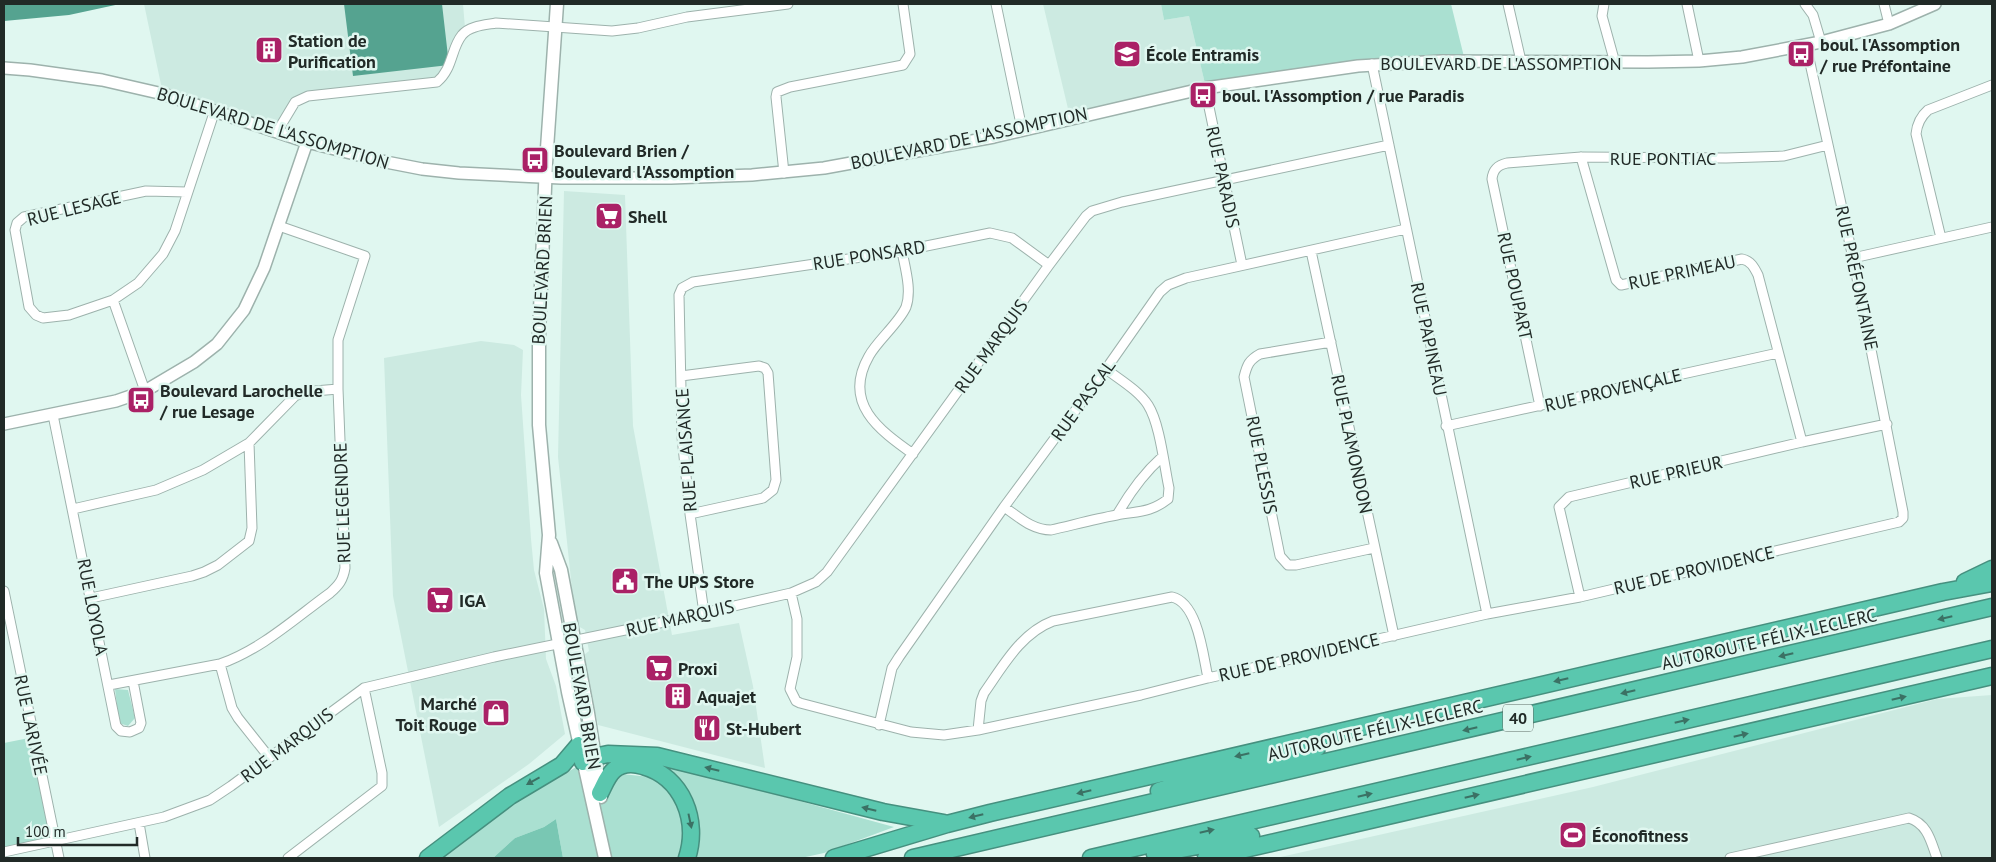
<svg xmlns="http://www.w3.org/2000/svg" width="1996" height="862" font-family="'PT Sans',sans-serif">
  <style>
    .built { fill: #cceae1 }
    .green { fill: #aae0d1 }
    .forest { fill: #79c7b3 }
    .water { fill: #55a390 }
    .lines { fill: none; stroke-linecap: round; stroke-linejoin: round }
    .minor-casing { stroke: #9db2ac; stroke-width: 11 }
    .tertiary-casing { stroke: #9db2ac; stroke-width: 14 }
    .secondary-casing { stroke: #9db2ac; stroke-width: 15 }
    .motorway-casing { stroke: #46907f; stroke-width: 19 }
    .minor { stroke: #fff; stroke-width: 9 }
    .tertiary { stroke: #fff; stroke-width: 11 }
    .secondary { stroke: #fff; stroke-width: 12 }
    .motorway { stroke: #5ac7ae; stroke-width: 16 }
    .oneway { fill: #3b7164 }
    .labels { text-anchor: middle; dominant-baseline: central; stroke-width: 5; stroke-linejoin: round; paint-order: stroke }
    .shield { fill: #e0f7f0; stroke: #5a6863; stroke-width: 1 }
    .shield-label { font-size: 16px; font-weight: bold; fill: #212a27 }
    .poi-label { font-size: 18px; font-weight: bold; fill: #212a27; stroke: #e0f7f0; text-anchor: start }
    .street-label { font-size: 18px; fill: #212a27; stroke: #e0f7f0 }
  </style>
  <rect width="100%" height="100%" fill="#e0f7f0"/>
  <path class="built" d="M 144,4 L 463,4 L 465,28 L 437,82 L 295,102 L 277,132 L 163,94 Z
    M 1043,4 L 1161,4 L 1164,20 L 1189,16 L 1206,88 L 1070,117 Z
    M 564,191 L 625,195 L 633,426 L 672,635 L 739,623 L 753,686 L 765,768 L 598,725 L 584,655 L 589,651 L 585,630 L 578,626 L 572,589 L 558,457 Z
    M 481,341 L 514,345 L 523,350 L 521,395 L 531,539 L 534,570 L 544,609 L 546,659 L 556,686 L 565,734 L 529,764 L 439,827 L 393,596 L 384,358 Z
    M 1992,695 L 1992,858 L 1276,858 L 1593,787 L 1937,699 Z"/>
  <path class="green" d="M 1161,4 L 1451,4 L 1465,61 L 1444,60 L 1206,88 L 1189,16 L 1164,20 Z
    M 115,689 L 128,690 L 135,718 L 128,726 L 119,723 Z
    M 34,737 L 55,840 L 4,852 L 4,743 Z
    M 657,762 L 894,827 L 824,853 L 801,858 L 563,858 L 556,819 L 544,827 L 515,838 L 493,858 L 442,858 L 506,808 L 578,766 L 584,796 L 618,780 L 622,774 L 650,777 Z"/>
  <path class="forest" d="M 556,819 L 563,858 L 493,858 L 515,838 L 544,827 Z"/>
  <path class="water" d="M 4,4 L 120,4 L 69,15 L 4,21 Z
    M 344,4 L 442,4 L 449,65 L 353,76 Z"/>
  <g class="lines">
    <defs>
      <path id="minor" d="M 996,4 L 1022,129
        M 1508,4 L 1521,61
        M 1604,4 L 1602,16 L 1615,63
        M 1687,4 L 1699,61
        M 1805,4 L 1813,15 L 1821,42
        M 1884,4 L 1889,24
        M 1372,64 L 1487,614
        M 1205,88 L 1242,265
        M 277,132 L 295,102 L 308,96 L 437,82 C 453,69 451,48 462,35 C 469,26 485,25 496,23 L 612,31 L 638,28 L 687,17 L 788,4
        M 1581,157 L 1616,280 L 1621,285 L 1742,259 C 1751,261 1754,267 1758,275 L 1802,442
        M 784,173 L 776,97 L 777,92 L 790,87 L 903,65 L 910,54 L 903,4
        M 187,192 L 146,191 L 24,217 L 17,223 L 15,230 L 29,307 L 36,315 L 43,318 L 69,315 L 113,300 L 138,283 L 163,254 L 175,231 L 215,110
        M 1941,238 L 1916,134 C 1917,124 1920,117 1928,110 L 1992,85
        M 902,251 C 905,268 912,290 906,307 C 899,323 877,341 869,356 C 842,403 879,430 913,454
        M 1311,251 L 1394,636
        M 1853,258 L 1992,227
        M 113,300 L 145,391
        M 1331,342 L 1260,354 C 1249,360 1247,365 1244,377 L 1280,556 L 1288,565 L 1296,565 L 1374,548
        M 681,376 L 759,366 L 765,368 L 768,373 L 776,480 L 773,490 L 763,498 L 690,514
        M 1540,406 L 1492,179 C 1493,169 1498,165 1507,163 L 1581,157 L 1726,158 L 1784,156 L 1828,145
        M 53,415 L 116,726 L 121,731 L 130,732 L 139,728 L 141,723 L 133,681
        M 1446,426 L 1778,353
        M 1004,507 C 1019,517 1032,530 1051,530 C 1073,525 1095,519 1117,515 C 1138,511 1150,513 1168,499 L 1169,488 C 1164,465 1160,424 1148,405 C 1138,390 1120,380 1106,369
        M 73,509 L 156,490 L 203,470 L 249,443 L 295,396 L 303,392 L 338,389
        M 1117,515 C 1130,492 1143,474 1162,457
        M 4,591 L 59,858
        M 791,593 L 797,619 L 797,657 L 790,689 L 796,701 L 800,703 L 911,732 L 944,735 L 978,730 L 1141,695 L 1208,678 L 1487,614 L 1580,597 L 1899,522 L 1903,518 L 1903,512 L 1853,258 L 1806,45
        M 1580,597 L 1559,507 L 1569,497 L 1802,442 L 1887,424
        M 91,598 L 192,576 L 204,572 L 218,565 L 249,541 L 252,528 L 249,443
        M 704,613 L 690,514 L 682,437 L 679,295 L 682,288 L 693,282 L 902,251 L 990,233 L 1012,238 L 1049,265
        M 220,664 L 232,708 L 238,718 L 269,757
        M 109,685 L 220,664 C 262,649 294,619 330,593 C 339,585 343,580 345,568 L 338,389 L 338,340 L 365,256 L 279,226
        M 879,725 L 892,668 L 899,657 L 1004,507 L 1106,369 L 1160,292 L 1168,285 L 1186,278 L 1406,229
        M 978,730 L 981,701 L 984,693 C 1003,666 1021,633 1053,621 L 1172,597 C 1198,603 1203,655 1208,678
        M 139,823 L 145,858
        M 4,852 L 164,817 L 210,800 L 231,786 L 364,688 L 494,657 L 669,621 L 791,593 L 816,582 L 827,572 L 1049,265 L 1086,216 L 1092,211 L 1122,202 L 1389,145
        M 288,858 L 382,786 L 382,773 L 364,688
        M 1730,858 L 1909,818 C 1928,824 1931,842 1937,858"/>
      <path id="tertiary" d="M 4,68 L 30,70 L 102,80 L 163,94 L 307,142 L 386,162 L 422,169 L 459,173 L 561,178 L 671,178 L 752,175 L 824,168 L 994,137 L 1205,88 L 1358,66 L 1441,61 L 1648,62 L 1699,61 L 1742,57 L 1821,42 L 1889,24 L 1935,4
        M 4,424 L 116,401 L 145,391 L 194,362 L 217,344 L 244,310 L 264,268 L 307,142"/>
      <path id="secondary" d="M 557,4 L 546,163 L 539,335 L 539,425 L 549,535 L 546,573 L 568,692 L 605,858
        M 551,543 L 561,570 L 588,713 L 601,797"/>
      <path id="motorway" d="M 1965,582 L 1992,569
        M 583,762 L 594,757 L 608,754 L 657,756 L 883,812 L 944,823
        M 1159,791 L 1197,779 L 1317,748
        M 600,793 C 604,786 607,776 614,770 C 622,763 633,763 643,766 C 683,777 699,821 687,858
        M 1155,854 L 1251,836
        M 428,858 L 510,796 L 562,765 L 579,745
        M 834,858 L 947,824 L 990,813 L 1943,592 L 1992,583
        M 913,858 L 1992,607
        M 1091,858 L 1992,649
        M 1206,858 L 1992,676"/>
    </defs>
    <use href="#minor" class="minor-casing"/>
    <use href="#tertiary" class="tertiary-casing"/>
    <use href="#secondary" class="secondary-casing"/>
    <use href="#motorway" class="motorway-casing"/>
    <use href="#minor" class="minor"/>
    <use href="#tertiary" class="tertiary"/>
    <use href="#secondary" class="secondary"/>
    <use href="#motorway" class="motorway"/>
  </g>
  <defs><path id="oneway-solid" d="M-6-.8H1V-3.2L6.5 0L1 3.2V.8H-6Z" transform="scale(1.25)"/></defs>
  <g class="oneway">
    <use href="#oneway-solid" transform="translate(1945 618) rotate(167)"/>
    <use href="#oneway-solid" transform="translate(1786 655) rotate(167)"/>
    <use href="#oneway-solid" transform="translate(1561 680) rotate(167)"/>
    <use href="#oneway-solid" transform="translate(1628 692) rotate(167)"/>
    <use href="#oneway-solid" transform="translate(1899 698) rotate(-13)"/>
    <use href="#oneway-solid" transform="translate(1682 721) rotate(-13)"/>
    <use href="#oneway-solid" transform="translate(1470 729) rotate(167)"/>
    <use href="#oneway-solid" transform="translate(1741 735) rotate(-13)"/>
    <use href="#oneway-solid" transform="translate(1242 755) rotate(167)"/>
    <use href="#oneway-solid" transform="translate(1524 758) rotate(-13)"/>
    <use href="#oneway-solid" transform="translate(712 769) rotate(-166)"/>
    <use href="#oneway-solid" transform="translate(533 781) rotate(151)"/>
    <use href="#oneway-solid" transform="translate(1084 792) rotate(167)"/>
    <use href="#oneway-solid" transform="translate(1365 795) rotate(-13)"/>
    <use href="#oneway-solid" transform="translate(1472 796) rotate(-13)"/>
    <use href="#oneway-solid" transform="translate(869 809) rotate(-166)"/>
    <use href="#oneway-solid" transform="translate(976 816) rotate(166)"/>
    <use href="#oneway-solid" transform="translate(690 821) rotate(78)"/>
    <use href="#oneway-solid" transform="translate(1207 831) rotate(-13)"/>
  </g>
  <defs>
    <symbol id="building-square" viewBox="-11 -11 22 22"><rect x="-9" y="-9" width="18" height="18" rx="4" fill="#aa2166" stroke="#e0f7f0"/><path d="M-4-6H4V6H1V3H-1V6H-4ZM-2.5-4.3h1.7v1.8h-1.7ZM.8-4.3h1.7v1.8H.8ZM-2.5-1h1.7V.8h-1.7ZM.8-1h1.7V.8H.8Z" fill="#fff"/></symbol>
    <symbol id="school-square" viewBox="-11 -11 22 22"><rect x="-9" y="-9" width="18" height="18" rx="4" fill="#aa2166" stroke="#e0f7f0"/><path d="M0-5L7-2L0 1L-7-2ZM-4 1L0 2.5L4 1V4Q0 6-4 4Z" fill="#fff"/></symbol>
    <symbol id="bus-square" viewBox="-11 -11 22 22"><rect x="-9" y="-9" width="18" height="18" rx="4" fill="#aa2166" stroke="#e0f7f0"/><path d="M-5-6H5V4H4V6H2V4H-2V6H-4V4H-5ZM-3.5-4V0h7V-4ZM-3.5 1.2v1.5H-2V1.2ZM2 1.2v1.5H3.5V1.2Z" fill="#fff"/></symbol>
    <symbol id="supermarket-square" viewBox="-11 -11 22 22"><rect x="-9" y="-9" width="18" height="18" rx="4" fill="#aa2166" stroke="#e0f7f0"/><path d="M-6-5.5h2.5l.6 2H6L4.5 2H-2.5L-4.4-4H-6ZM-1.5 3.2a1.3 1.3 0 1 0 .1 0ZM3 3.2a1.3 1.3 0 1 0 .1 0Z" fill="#fff"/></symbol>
    <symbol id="civic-square" viewBox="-11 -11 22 22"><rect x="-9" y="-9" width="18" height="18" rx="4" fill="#aa2166" stroke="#e0f7f0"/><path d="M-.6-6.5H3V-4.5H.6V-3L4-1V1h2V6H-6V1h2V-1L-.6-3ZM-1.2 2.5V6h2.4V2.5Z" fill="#fff"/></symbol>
    <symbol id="shop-square" viewBox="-11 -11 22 22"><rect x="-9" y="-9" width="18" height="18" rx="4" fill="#aa2166" stroke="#e0f7f0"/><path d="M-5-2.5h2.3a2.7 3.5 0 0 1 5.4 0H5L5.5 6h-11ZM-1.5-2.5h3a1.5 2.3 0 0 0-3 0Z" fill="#fff"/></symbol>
    <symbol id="restaurant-square" viewBox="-11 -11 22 22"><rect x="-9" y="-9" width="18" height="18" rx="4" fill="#aa2166" stroke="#e0f7f0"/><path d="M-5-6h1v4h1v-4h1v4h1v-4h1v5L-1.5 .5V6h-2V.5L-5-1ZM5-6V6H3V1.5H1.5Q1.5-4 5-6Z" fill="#fff"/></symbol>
    <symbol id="stadium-square" viewBox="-11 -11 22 22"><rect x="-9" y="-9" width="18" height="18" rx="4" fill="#aa2166" stroke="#e0f7f0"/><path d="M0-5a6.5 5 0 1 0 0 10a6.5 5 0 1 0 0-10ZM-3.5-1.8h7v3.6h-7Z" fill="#fff"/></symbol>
  </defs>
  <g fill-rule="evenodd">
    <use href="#building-square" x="253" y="34" width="32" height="32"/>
    <use href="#school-square" x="1111" y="38" width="32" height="32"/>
    <use href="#bus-square" x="1785" y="38" width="32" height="32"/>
    <use href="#bus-square" x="1187" y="79" width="32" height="32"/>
    <use href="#bus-square" x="519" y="144" width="32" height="32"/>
    <use href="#supermarket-square" x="593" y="200" width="32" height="32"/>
    <use href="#bus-square" x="125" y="384" width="32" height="32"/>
    <use href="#civic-square" x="609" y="565" width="32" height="32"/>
    <use href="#supermarket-square" x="424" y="584" width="32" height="32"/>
    <use href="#supermarket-square" x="643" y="652" width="32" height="32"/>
    <use href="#building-square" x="662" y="680" width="32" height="32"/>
    <use href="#shop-square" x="480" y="697" width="32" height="32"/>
    <use href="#restaurant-square" x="691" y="712" width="32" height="32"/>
    <use href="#stadium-square" x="1557" y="819" width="32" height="32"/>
  </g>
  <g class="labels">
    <rect class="shield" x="1503" y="704.5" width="30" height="27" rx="4"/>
    <g class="shield-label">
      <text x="1518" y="718">40</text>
    </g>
    <g class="poi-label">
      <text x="288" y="40">Station de<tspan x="288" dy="21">Purification</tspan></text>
      <text x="1820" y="44">boul. l'Assomption<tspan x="1820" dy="21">/ rue Préfontaine</tspan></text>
      <text x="1146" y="54">École Entramis</text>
      <text x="1222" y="95">boul. l'Assomption / rue Paradis</text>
      <text x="554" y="150">Boulevard Brien /<tspan x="554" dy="21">Boulevard l'Assomption</tspan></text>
      <text x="628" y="216">Shell</text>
      <text x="160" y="390">Boulevard Larochelle<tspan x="160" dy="21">/ rue Lesage</tspan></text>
      <text x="644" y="581">The UPS Store</text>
      <text x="459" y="600">IGA</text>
      <text x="678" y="668">Proxi</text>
      <text x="697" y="696">Aquajet</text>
      <text x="477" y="703" text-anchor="end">Marché<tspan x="477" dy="21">Toit Rouge</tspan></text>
      <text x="726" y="728">St-Hubert</text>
      <text x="1592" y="835">Éconofitness</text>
    </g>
    <g class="street-label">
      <text x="1501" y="63">BOULEVARD DE L'ASSOMPTION</text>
      <text transform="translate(273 128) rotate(17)">BOULEVARD DE L'ASSOMPTION</text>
      <text transform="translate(969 138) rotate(-12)">BOULEVARD DE L'ASSOMPTION</text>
      <text x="1663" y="158">RUE PONTIAC</text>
      <text transform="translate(1223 177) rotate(78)">RUE PARADIS</text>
      <text transform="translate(74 208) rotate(-14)">RUE LESAGE</text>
      <text transform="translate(869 255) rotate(-9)">RUE PONSARD</text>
      <text transform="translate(542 270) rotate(-87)">BOULEVARD BRIEN</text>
      <text transform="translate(1682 272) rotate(-12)">RUE PRIMEAU</text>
      <text transform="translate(1857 278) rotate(78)">RUE PRÉFONTAINE</text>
      <text transform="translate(1515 286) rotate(78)">RUE POUPART</text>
      <text transform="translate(1429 339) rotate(78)">RUE PAPINEAU</text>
      <text transform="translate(991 346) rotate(-54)">RUE MARQUIS</text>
      <text transform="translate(1613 390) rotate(-13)">RUE PROVENÇALE</text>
      <text transform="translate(1083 400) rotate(-54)">RUE PASCAL</text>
      <text transform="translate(1352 444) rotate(78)">RUE PLAMONDON</text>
      <text transform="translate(686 450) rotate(-94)">RUE PLAISANCE</text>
      <text transform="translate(1262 465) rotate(79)">RUE PLESSIS</text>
      <text transform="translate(1676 472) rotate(-13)">RUE PRIEUR</text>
      <text transform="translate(342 503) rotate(-92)">RUE LEGENDRE</text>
      <text transform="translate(1694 570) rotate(-13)">RUE DE PROVIDENCE</text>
      <text transform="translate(93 607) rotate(79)">RUE LOYOLA</text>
      <text transform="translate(680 618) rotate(-13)">RUE MARQUIS</text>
      <text transform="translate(1769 639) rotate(-13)">AUTOROUTE FÉLIX-LECLERC</text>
      <text transform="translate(1299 657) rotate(-13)">RUE DE PROVIDENCE</text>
      <text transform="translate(582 696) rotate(80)">BOULEVARD BRIEN</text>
      <text transform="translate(31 725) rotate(78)">RUE LARIVÉE</text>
      <text transform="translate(1375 730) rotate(-13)">AUTOROUTE FÉLIX-LECLERC</text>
      <text transform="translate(287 745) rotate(-37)">RUE MARQUIS</text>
    </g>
  </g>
  <rect width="1996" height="862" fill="none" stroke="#212a27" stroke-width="10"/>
  <path d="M18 837v8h119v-8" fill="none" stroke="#212a27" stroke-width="2.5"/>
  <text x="25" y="837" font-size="15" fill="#212a27" stroke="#e0f7f0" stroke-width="4" paint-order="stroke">100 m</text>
</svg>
